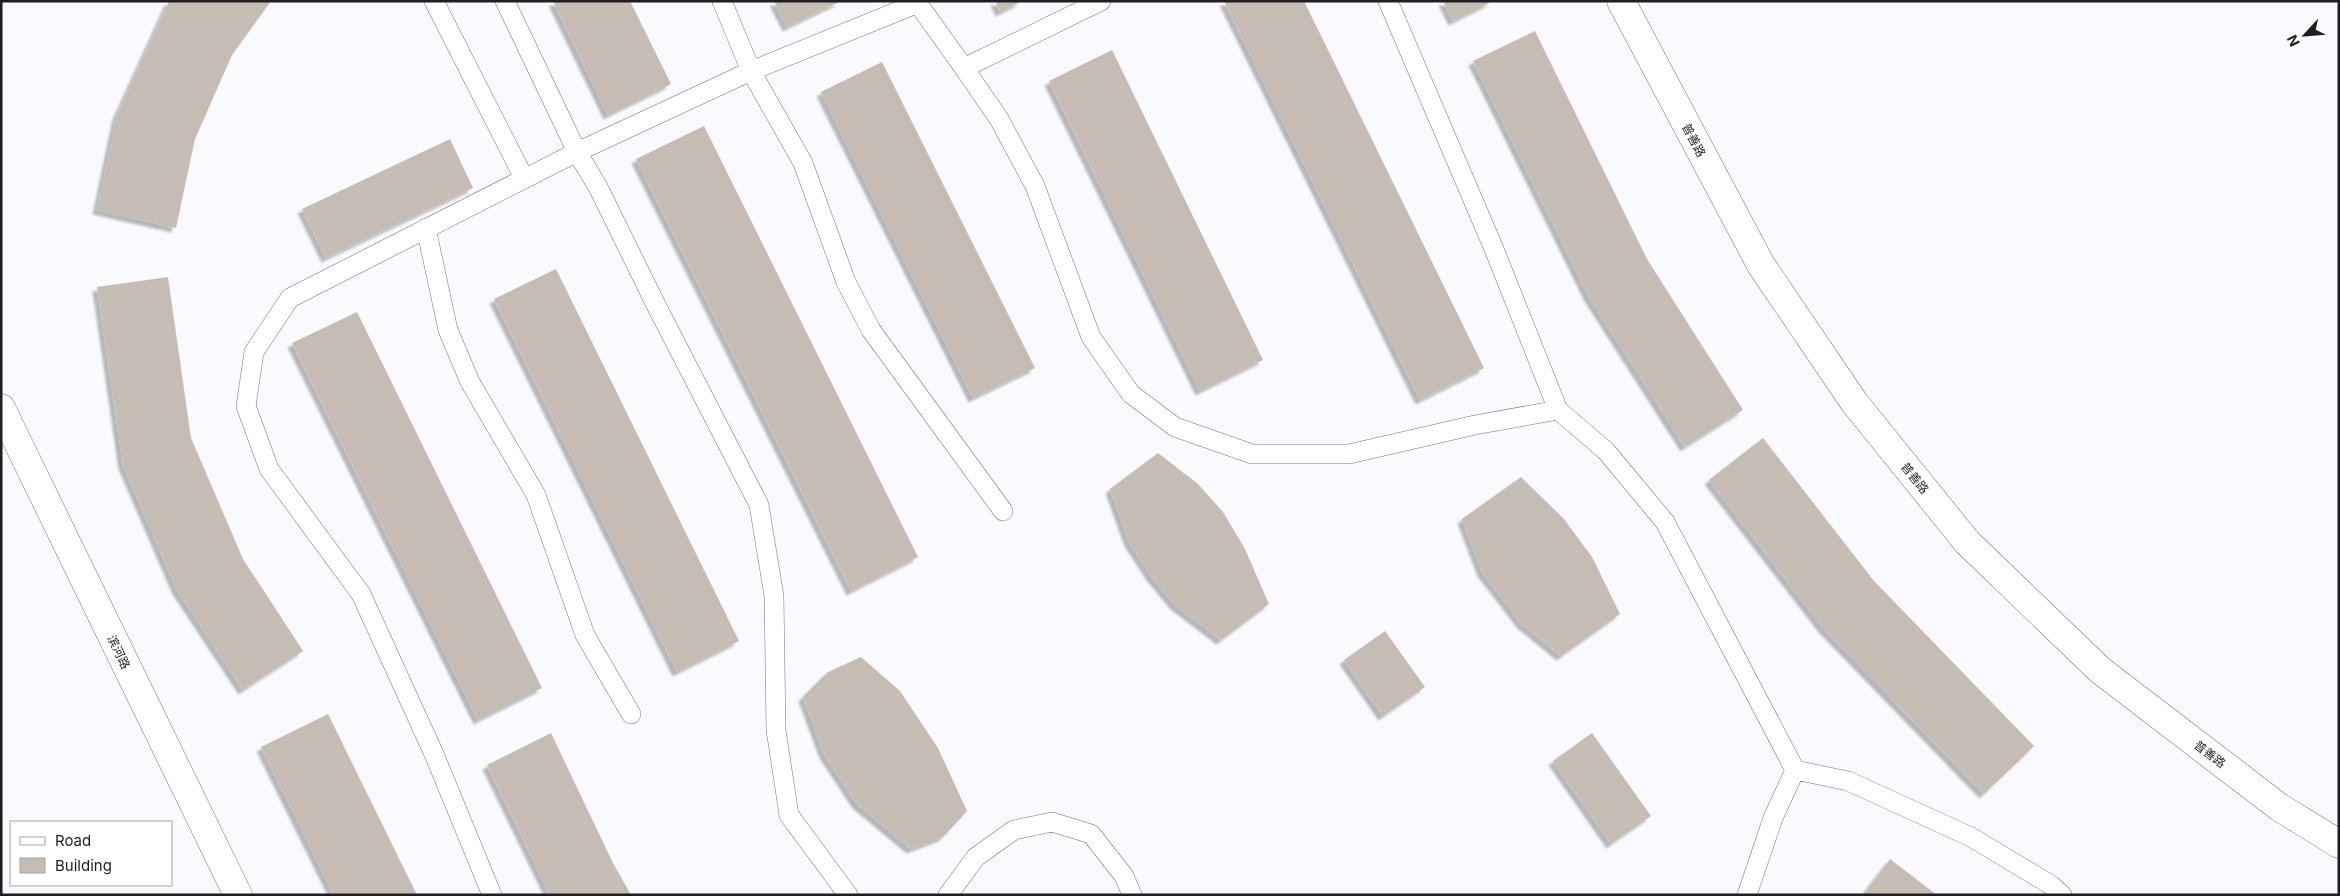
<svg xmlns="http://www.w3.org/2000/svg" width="2340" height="896" font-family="Inter,'Noto Sans SC',sans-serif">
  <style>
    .building { fill: #c5bdb4; filter: url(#shadow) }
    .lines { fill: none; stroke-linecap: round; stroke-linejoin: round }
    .service-casing { stroke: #74737d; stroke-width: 20 }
    .minor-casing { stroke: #74737d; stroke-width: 29 }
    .service { stroke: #fff; stroke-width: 19 }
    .minor { stroke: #fff; stroke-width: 28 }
    .labels { text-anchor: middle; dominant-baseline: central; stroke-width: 4; stroke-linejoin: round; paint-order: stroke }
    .street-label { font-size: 12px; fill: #1f1e22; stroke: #fff }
  </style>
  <defs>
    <filter id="shadow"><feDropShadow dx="-4.5" dy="4.5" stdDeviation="1" flood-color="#0004"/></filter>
  </defs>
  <rect width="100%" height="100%" fill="#faf9fe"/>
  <path class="building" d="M 169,1 L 271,1 L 232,55 L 195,139 L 176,228 L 97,210 L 117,115 Z
    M 553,1 L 630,1 L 671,84 L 608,115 Z
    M 774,1 L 841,1 L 787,27 Z
    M 995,1 L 1023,1 L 1000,12 Z
    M 1224,1 L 1304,1 L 1484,368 L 1420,400 Z
    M 1443,1 L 1493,1 L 1453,21 Z
    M 1535,31 L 1647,259 L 1743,410 L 1685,447 L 1589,297 L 1473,61 Z
    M 1112,50 L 1263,360 L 1200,391 L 1049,81 Z
    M 882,62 L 1035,368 L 973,398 L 821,92 Z
    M 704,126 L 918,557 L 851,591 L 636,159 Z
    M 450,139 L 473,188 L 326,258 L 302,209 Z
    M 556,269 L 739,641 L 677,672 L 494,299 Z
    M 168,277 L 191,438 L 243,559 L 303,651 L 243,690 L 177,590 L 123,465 L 97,287 Z
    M 357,312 L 542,688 L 478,720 L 292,343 Z
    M 1763,438 L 1874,581 L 2034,746 L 1984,794 L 1824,629 L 1709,480 Z
    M 1158,453 L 1198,484 L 1223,512 L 1244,547 L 1269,604 L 1221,640 L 1175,605 L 1151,576 L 1129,542 L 1110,489 Z
    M 1521,477 L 1564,519 L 1592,557 L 1620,614 L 1561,656 L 1522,624 L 1482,572 L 1462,519 Z
    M 1385,631 L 1425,687 L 1383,716 L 1344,660 Z
    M 861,657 L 900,691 L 938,748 L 967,811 L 943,837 L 911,849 L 857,804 L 824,754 L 803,697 L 828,672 Z
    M 328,714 L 417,895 L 334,895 L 261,747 Z
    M 551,733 L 612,861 L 631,895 L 550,895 L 487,765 Z
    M 1592,733 L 1651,816 L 1611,844 L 1553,761 Z
    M 1890,859 L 1937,895 L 1863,895 Z"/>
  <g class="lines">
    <defs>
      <path id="service" d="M 434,1 L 524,178
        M 505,1 L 577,152 L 598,187 L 656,305 L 759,505 L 774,596 L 776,730 L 789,815 L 848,895
        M 722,1 L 751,71 L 803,163 L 846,282 L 871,330 L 1003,511
        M 916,1 L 964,68 L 1101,1
        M 1388,1 L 1494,249 L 1558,410 L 1606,451 L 1665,522 L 1795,770 L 1848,781 L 1971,837 L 2051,885 L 2062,895
        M 964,68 L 999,119 L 1035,186 L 1091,337 L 1131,394 L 1175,427 L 1252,454 L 1349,454 L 1475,425 L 1558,410
        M 426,228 L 448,330 L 470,382 L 536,495 L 585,635 L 631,714
        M 492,895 L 434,754 L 361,594 L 269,469 L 246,406 L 254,352 L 290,298 L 577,152 L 751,71 L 916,4
        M 948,895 L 976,857 L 1014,830 L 1052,822 L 1091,834 L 1124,876 L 1132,895
        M 1747,895 L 1773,818 L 1795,770"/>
      <path id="minor" d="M 1621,1 L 1761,265 L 1854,402 L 1967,542 L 2100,670 L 2279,807 L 2339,844
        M 1,408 L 238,895"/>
    </defs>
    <use href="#service" class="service-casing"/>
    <use href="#minor" class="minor-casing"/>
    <use href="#service" class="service"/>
    <use href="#minor" class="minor"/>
  </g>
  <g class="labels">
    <g class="street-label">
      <text transform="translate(1694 140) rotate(62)">普善路</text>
      <text transform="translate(1915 478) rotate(51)">普善路</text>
      <text transform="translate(119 652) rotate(64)">滨河路</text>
      <text transform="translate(2210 754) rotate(37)">普善路</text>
    </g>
  </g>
  <rect width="2340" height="896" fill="none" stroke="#1f1e22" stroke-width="5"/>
  <rect x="10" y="821" width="162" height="65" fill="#ffffff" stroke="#a5a5a7"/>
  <rect x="20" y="837" width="25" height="8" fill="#ffffff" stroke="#a5a5a7"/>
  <text x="55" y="846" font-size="15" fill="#1f1e22">Road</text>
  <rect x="20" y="858" width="25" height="15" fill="#c5bdb4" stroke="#a5a5a7"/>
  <text x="55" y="871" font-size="15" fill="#1f1e22">Building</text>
  <g transform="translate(2305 35) rotate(244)" stroke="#ffffff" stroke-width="4" paint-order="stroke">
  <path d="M0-4L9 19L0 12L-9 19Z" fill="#1f1e22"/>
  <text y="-8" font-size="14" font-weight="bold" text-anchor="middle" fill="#1f1e22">N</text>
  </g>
</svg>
